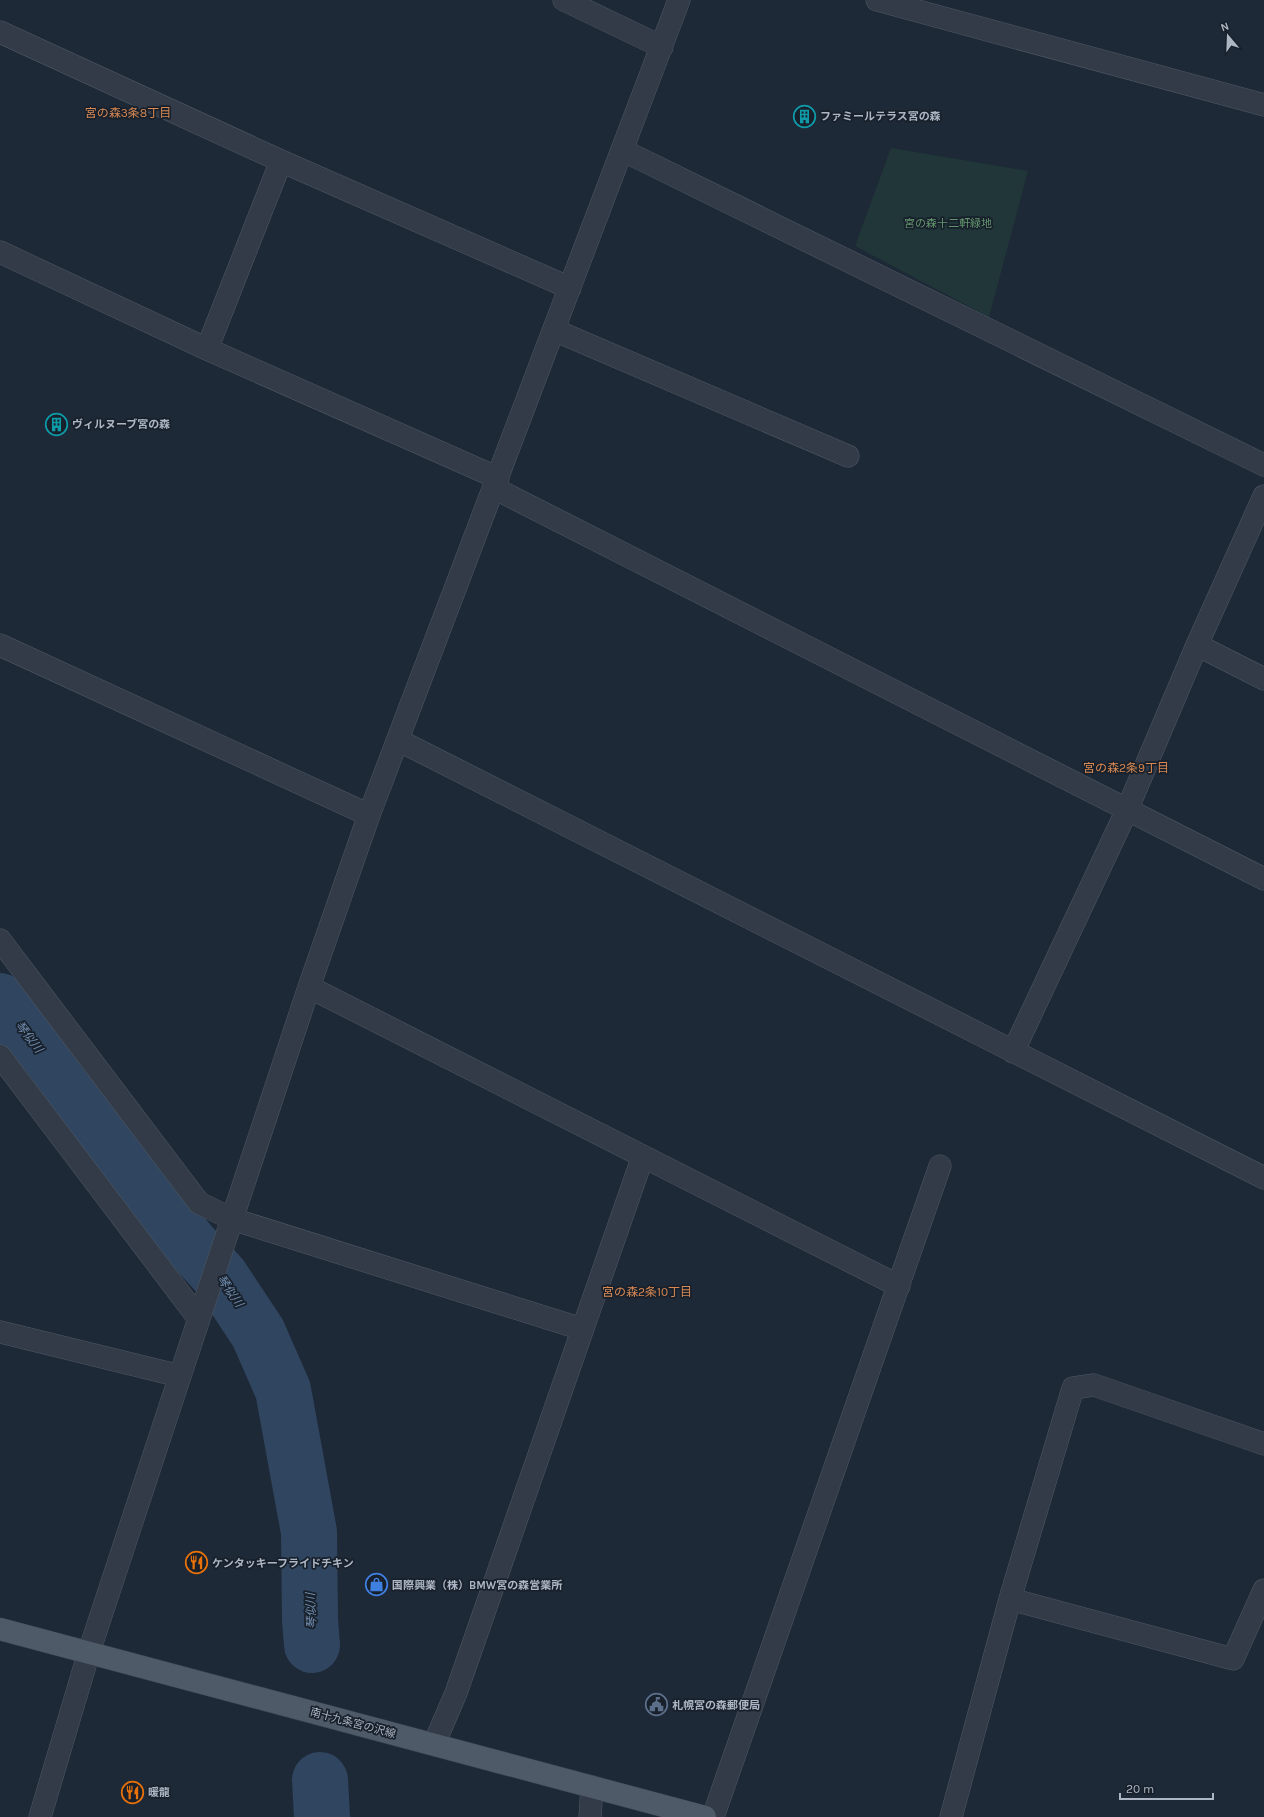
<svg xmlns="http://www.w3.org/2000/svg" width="1264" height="1817" font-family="Karla,'Noto Sans JP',sans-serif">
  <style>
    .green { fill: #203638 }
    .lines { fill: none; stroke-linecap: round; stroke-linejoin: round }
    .river { stroke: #30455f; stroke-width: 56 }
    .minor-casing { stroke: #4f5965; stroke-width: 23 }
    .major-casing { stroke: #3b4451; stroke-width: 23 }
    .minor { stroke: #323b47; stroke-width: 22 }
    .major { stroke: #4f5a68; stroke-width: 22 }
    .labels { text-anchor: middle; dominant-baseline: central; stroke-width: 3.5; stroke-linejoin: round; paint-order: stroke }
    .poi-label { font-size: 11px; font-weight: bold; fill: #acb6c4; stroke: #18202b; text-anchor: start }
    .park-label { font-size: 11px; fill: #63956d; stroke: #18202b }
    .street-label { font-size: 11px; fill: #acb6c4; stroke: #18202b }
    .neighbourhood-label { font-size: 12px; fill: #d78954; stroke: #18202b }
    .water-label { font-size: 12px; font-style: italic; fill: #728eaf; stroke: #18202b }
  </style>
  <rect width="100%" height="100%" fill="#1e2937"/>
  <path class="green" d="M 891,148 L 1028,171 L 989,317 L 855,246 Z"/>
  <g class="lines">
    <path class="river" d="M 0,1001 L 171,1220 L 189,1243 L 221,1277 L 258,1333 L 283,1390 L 309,1532 L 310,1620 L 312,1645
      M 320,1780 L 322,1817"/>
    <defs>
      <path id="minor" d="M 564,0 L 662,47
        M 877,0 L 1264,105
        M 0,32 L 281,161 L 570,288
        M 622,150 L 1264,465
        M 0,252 L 207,349 L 498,478
        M 554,330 L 848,456
        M 207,349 L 281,161
        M 494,488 L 1264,879
        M 0,645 L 369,815
        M 1197,645 L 1264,679
        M 398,740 L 1264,1178
        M 0,940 L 199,1203 L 232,1219 L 582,1329
        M 309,987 L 899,1286
        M 1013,1052 L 1127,810 L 1197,645 L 1264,496
        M 0,1056 L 199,1319
        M 0,1332 L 180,1376
        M 1010,1599 L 1233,1659 L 1264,1590
        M 434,1744 L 456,1693 L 643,1156
        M 40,1817 L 89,1652 L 180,1376 L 309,987 L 369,815 L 679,0
        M 590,1817 L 592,1787
        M 713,1817 L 940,1166
        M 951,1817 L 1010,1599 L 1073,1388 L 1094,1385 L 1264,1444"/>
      <path id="major" d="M 0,1629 L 705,1817"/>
    </defs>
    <use href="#minor" class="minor-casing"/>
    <use href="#major" class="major-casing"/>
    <use href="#minor" class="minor"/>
    <use href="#major" class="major"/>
  </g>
  <defs>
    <symbol id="building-ring" viewBox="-11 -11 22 22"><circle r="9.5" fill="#18202b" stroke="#0f9aa8" stroke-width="1.5"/><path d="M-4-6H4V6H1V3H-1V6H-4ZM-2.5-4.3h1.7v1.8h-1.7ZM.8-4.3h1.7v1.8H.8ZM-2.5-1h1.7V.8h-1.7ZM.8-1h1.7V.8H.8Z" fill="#0f9aa8"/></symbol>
    <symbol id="restaurant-ring" viewBox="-11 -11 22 22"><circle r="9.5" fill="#18202b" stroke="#e8710a" stroke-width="1.5"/><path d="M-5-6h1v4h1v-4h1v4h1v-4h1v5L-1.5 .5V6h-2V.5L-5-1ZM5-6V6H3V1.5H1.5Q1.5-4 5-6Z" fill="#e8710a"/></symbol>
    <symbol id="shop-ring" viewBox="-11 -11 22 22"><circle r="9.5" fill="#18202b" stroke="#3f7fe0" stroke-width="1.5"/><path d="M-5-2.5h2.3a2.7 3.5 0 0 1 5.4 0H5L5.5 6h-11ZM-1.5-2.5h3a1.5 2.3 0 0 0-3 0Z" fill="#3f7fe0"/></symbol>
    <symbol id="civic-ring" viewBox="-11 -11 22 22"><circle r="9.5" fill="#18202b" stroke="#5c6f8a" stroke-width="1.5"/><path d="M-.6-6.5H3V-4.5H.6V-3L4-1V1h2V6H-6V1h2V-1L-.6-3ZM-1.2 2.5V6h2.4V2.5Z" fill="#5c6f8a"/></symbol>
  </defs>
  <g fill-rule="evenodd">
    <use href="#building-ring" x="792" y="104" width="25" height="25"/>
    <use href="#building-ring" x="44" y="412" width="25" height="25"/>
    <use href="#restaurant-ring" x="184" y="1550" width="25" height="25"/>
    <use href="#shop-ring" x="364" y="1572" width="25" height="25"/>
    <use href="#civic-ring" x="644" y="1692" width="25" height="25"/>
    <use href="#restaurant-ring" x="120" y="1780" width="25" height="25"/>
  </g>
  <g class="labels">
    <g class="poi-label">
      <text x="820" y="116">ファミールテラス宮の森</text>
      <text x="72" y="424">ヴィルヌーブ宮の森</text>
      <text x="212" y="1563">ケンタッキーフライドチキン</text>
      <text x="392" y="1585">国際興業（株）BMW宮の森営業所</text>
      <text x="672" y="1705">札幌宮の森郵便局</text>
      <text x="148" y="1792">暖龍</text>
    </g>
    <g class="park-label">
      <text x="948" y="223">宮の森十二軒緑地</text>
    </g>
    <g class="street-label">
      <text transform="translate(353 1723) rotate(15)">南十九条宮の沢線</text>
    </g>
    <g class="neighbourhood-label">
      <text x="128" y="113">宮の森3条8丁目</text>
      <text x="1126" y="768">宮の森2条9丁目</text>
      <text x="647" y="1292">宮の森2条10丁目</text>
    </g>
    <g class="water-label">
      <text transform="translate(29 1037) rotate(52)">琴似川</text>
      <text transform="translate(230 1291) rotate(55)">琴似川</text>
      <text transform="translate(311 1611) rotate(-92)">琴似川</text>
    </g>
  </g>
  <g transform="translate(1228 36) rotate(341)" stroke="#18202b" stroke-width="3" paint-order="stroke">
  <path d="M0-3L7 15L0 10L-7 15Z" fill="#acb6c4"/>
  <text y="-6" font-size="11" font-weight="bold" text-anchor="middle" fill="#acb6c4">N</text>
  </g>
  <path d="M1120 1793v6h93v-6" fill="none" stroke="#acb6c4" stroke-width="2"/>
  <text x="1126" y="1793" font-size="12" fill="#acb6c4" stroke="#18202b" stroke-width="3" paint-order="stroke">20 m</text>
</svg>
